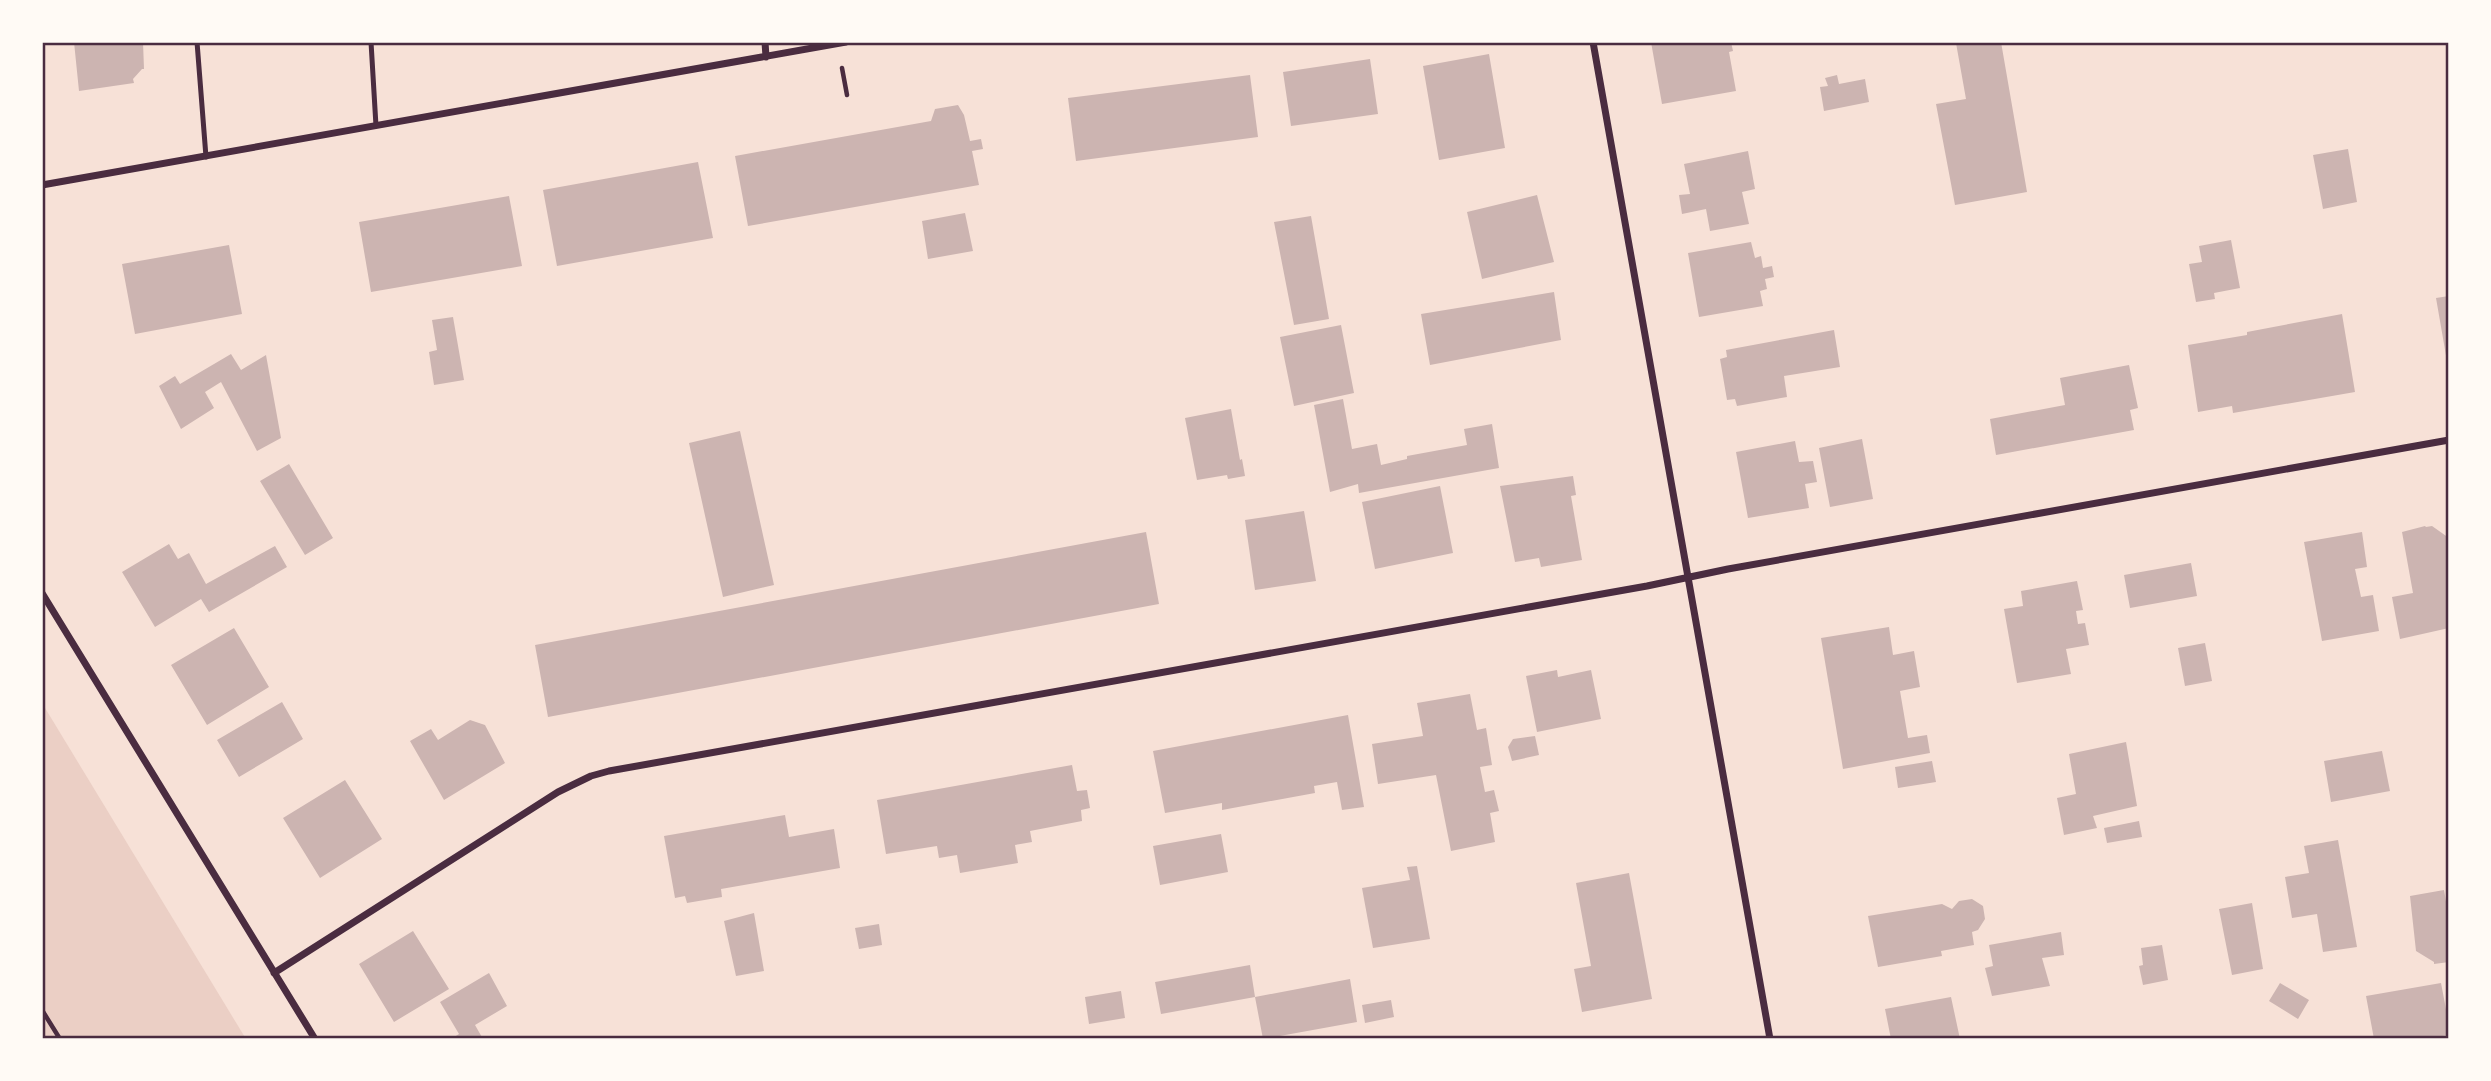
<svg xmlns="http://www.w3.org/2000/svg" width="2491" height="1081" font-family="Arial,sans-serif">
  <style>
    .green { fill: #ebcfc5 }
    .building { fill: #ccb4b1 }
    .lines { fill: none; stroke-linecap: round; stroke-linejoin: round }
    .path { stroke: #4a2c40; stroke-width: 4.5 }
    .service { stroke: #4a2c40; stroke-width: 5 }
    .minor { stroke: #4a2c40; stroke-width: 7 }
    .neatline { fill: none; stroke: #4a2c40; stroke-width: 2.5 }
  </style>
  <rect width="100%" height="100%" fill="#f7e1d7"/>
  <path class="green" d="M 42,703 L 246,1039 L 42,1039 Z"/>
  <path class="building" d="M 74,42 L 143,42 L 144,69 L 142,69 L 133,79 L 134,83 L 79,91 Z
    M 1651,42 L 1731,42 L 1733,51 L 1729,52 L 1736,91 L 1662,104 Z
    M 1961,42 L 2001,42 L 2027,192 L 1955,205 L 1936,104 L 1966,99 L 1956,43 Z
    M 1489,54 L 1505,148 L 1439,160 L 1423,66 Z
    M 1370,59 L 1378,114 L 1291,126 L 1283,72 Z
    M 1250,75 L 1258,137 L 1076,161 L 1068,98 Z
    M 1837,75 L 1839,84 L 1865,79 L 1869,102 L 1824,111 L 1820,87 L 1828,86 L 1825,78 Z
    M 958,105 L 964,115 L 970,141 L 981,139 L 983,149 L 972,151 L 979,185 L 748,226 L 735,156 L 931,121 L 935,109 Z
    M 2348,149 L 2357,202 L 2323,209 L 2313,155 Z
    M 1748,151 L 1755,189 L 1742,192 L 1749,224 L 1710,231 L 1706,209 L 1682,214 L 1679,195 L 1690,194 L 1684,164 Z
    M 698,162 L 713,238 L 557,266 L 543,190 Z
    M 1537,195 L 1554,262 L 1482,279 L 1467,212 Z
    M 509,196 L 522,266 L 371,292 L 359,222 Z
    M 965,213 L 973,251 L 928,259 L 922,221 Z
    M 1311,216 L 1329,319 L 1294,325 L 1274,222 Z
    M 2231,240 L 2240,288 L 2214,293 L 2215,299 L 2196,302 L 2189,264 L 2202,262 L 2199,246 Z
    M 1751,242 L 1755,258 L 1761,256 L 1763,268 L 1772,266 L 1774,277 L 1765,279 L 1767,289 L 1760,291 L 1763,306 L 1699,317 L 1688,253 Z
    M 229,245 L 242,314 L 135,334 L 122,264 Z
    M 1554,292 L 1561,340 L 1430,365 L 1421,314 Z
    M 2449,296 L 2449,366 L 2448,367 L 2436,298 Z
    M 2342,314 L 2355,392 L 2233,413 L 2232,406 L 2198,412 L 2188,345 L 2247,335 L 2247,332 Z
    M 453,317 L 464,380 L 434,385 L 429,352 L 437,350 L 432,320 Z
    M 1341,325 L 1354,393 L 1294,406 L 1280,337 Z
    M 1834,330 L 1840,367 L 1784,376 L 1787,397 L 1737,406 L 1735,399 L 1727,400 L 1720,359 L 1727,357 L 1726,350 Z
    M 231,354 L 241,370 L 266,355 L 281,438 L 257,451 L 221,382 L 205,392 L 214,408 L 181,429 L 159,386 L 175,376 L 180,384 Z
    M 2129,365 L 2138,408 L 2130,410 L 2134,430 L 1996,455 L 1990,419 L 2065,405 L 2060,378 Z
    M 1343,399 L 1352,449 L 1377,444 L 1381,465 L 1407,459 L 1407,456 L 1467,445 L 1464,429 L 1492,424 L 1499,468 L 1359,493 L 1358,484 L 1330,492 L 1314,405 Z
    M 1231,409 L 1240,460 L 1242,459 L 1245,476 L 1228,479 L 1227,475 L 1197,480 L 1185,418 Z
    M 740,431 L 774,585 L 723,597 L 689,443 Z
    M 1862,439 L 1873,499 L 1830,507 L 1819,448 Z
    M 1795,441 L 1799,462 L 1813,461 L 1817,482 L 1805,484 L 1809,508 L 1748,518 L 1736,452 Z
    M 289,464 L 333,538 L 305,555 L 260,481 Z
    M 1573,476 L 1576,495 L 1571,496 L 1582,560 L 1541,567 L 1539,558 L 1515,562 L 1500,486 Z
    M 1440,486 L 1453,553 L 1375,569 L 1362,502 Z
    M 1304,511 L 1316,581 L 1255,590 L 1245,520 Z
    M 2425,526 L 2426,527 L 2432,526 L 2449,538 L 2449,628 L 2400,639 L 2392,597 L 2413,593 L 2402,532 Z
    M 1146,532 L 1159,604 L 548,717 L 535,645 Z
    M 2362,532 L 2367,567 L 2355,569 L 2361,597 L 2373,595 L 2379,631 L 2322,641 L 2304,542 Z
    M 169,544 L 178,559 L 189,553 L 206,584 L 275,546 L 287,567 L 209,612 L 201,599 L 155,627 L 122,572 Z
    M 2191,563 L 2197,596 L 2130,608 L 2124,575 Z
    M 2077,581 L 2083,610 L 2076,611 L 2078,624 L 2085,623 L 2089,645 L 2066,649 L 2071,674 L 2017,683 L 2004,609 L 2023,606 L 2021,591 Z
    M 1889,627 L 1893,655 L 1914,651 L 1920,687 L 1900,691 L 1908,738 L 1927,735 L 1930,753 L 1843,769 L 1821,638 Z
    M 234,628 L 269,687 L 207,725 L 171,665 Z
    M 2205,643 L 2212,681 L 2185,686 L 2178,648 Z
    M 1557,670 L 1558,677 L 1591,670 L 1601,719 L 1537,732 L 1526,676 Z
    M 1470,694 L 1477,730 L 1486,728 L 1492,765 L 1480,767 L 1485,792 L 1494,790 L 1499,811 L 1490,813 L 1495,842 L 1451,851 L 1436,775 L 1378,784 L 1372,744 L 1423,736 L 1417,703 Z
    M 282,702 L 303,739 L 239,777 L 217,740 Z
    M 1348,715 L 1364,807 L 1342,810 L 1337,782 L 1314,786 L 1315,793 L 1222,810 L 1222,803 L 1165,813 L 1153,751 Z
    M 470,720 L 485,725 L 505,763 L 444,800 L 410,741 L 431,729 L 438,740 Z
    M 1535,736 L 1539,755 L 1512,761 L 1508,747 L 1513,739 Z
    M 2126,742 L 2137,806 L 2093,816 L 2097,828 L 2064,835 L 2057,798 L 2076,794 L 2069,754 Z
    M 2382,751 L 2390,791 L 2331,802 L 2324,761 Z
    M 1932,761 L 1936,782 L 1898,788 L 1895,767 Z
    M 1072,765 L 1077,791 L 1087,790 L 1090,808 L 1081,810 L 1082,821 L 1030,831 L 1032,842 L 1015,845 L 1018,863 L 960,873 L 957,855 L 939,858 L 937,846 L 886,854 L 877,800 Z
    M 345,780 L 382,839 L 320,878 L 283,818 Z
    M 785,815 L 789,837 L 834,829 L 840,868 L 721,889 L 722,897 L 687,903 L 685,896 L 675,898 L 664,836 Z
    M 2139,821 L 2142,837 L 2107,843 L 2104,828 Z
    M 1221,834 L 1228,872 L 1160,885 L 1153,846 Z
    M 2338,840 L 2357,947 L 2323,952 L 2317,914 L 2292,918 L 2285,877 L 2309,873 L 2304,846 Z
    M 1417,866 L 1430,939 L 1373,948 L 1362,888 L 1410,880 L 1407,867 Z
    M 1629,873 L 1652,999 L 1582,1012 L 1574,969 L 1591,966 L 1576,883 Z
    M 2444,890 L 2449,919 L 2449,962 L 2434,964 L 2434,962 L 2416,951 L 2410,896 Z
    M 1972,899 L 1983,906 L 1985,919 L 1978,930 L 1972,932 L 1974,945 L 1941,951 L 1942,956 L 1878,967 L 1868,916 L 1942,904 L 1952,909 L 1959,901 Z
    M 2252,903 L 2263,969 L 2232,975 L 2219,909 Z
    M 754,913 L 764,971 L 736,976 L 724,921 Z
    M 879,924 L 882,945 L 859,949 L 855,928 Z
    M 413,931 L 449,989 L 394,1022 L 359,964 Z
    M 2061,932 L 2064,955 L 2042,958 L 2050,986 L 1992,996 L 1985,968 L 1993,966 L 1989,945 Z
    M 2162,945 L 2168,980 L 2143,985 L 2139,966 L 2143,965 L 2141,948 Z
    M 1250,965 L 1255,997 L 1350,979 L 1357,1022 L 1263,1039 L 1255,997 L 1161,1014 L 1155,982 Z
    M 489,973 L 507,1006 L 475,1025 L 483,1039 L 451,1039 L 459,1034 L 440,1002 Z
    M 2280,983 L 2309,1000 L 2298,1019 L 2269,1001 Z
    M 2441,983 L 2449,1025 L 2449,1035 L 2443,1036 L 2444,1039 L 2374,1039 L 2366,996 Z
    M 1121,991 L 1125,1018 L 1089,1024 L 1085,997 Z
    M 1951,997 L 1960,1039 L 1891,1039 L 1885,1009 Z
    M 1391,1000 L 1394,1017 L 1365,1023 L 1362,1005 Z"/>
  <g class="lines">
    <path class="path" d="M 842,68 L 847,95
      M 42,1010 L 60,1039"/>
    <path class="service" d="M 197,42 L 206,157
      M 371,42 L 376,126"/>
    <path class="minor" d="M 765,42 L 766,57
      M 1593,42 L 1770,1039
      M 42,185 L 846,42
      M 42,593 L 315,1039
      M 274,973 L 558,792 L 591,776 L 609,771 L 1647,586 L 1728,569 L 2449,440"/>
  </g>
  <rect width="2491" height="1081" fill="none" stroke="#fffaf5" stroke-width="88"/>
  <rect x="44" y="44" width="2403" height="993" class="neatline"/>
</svg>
